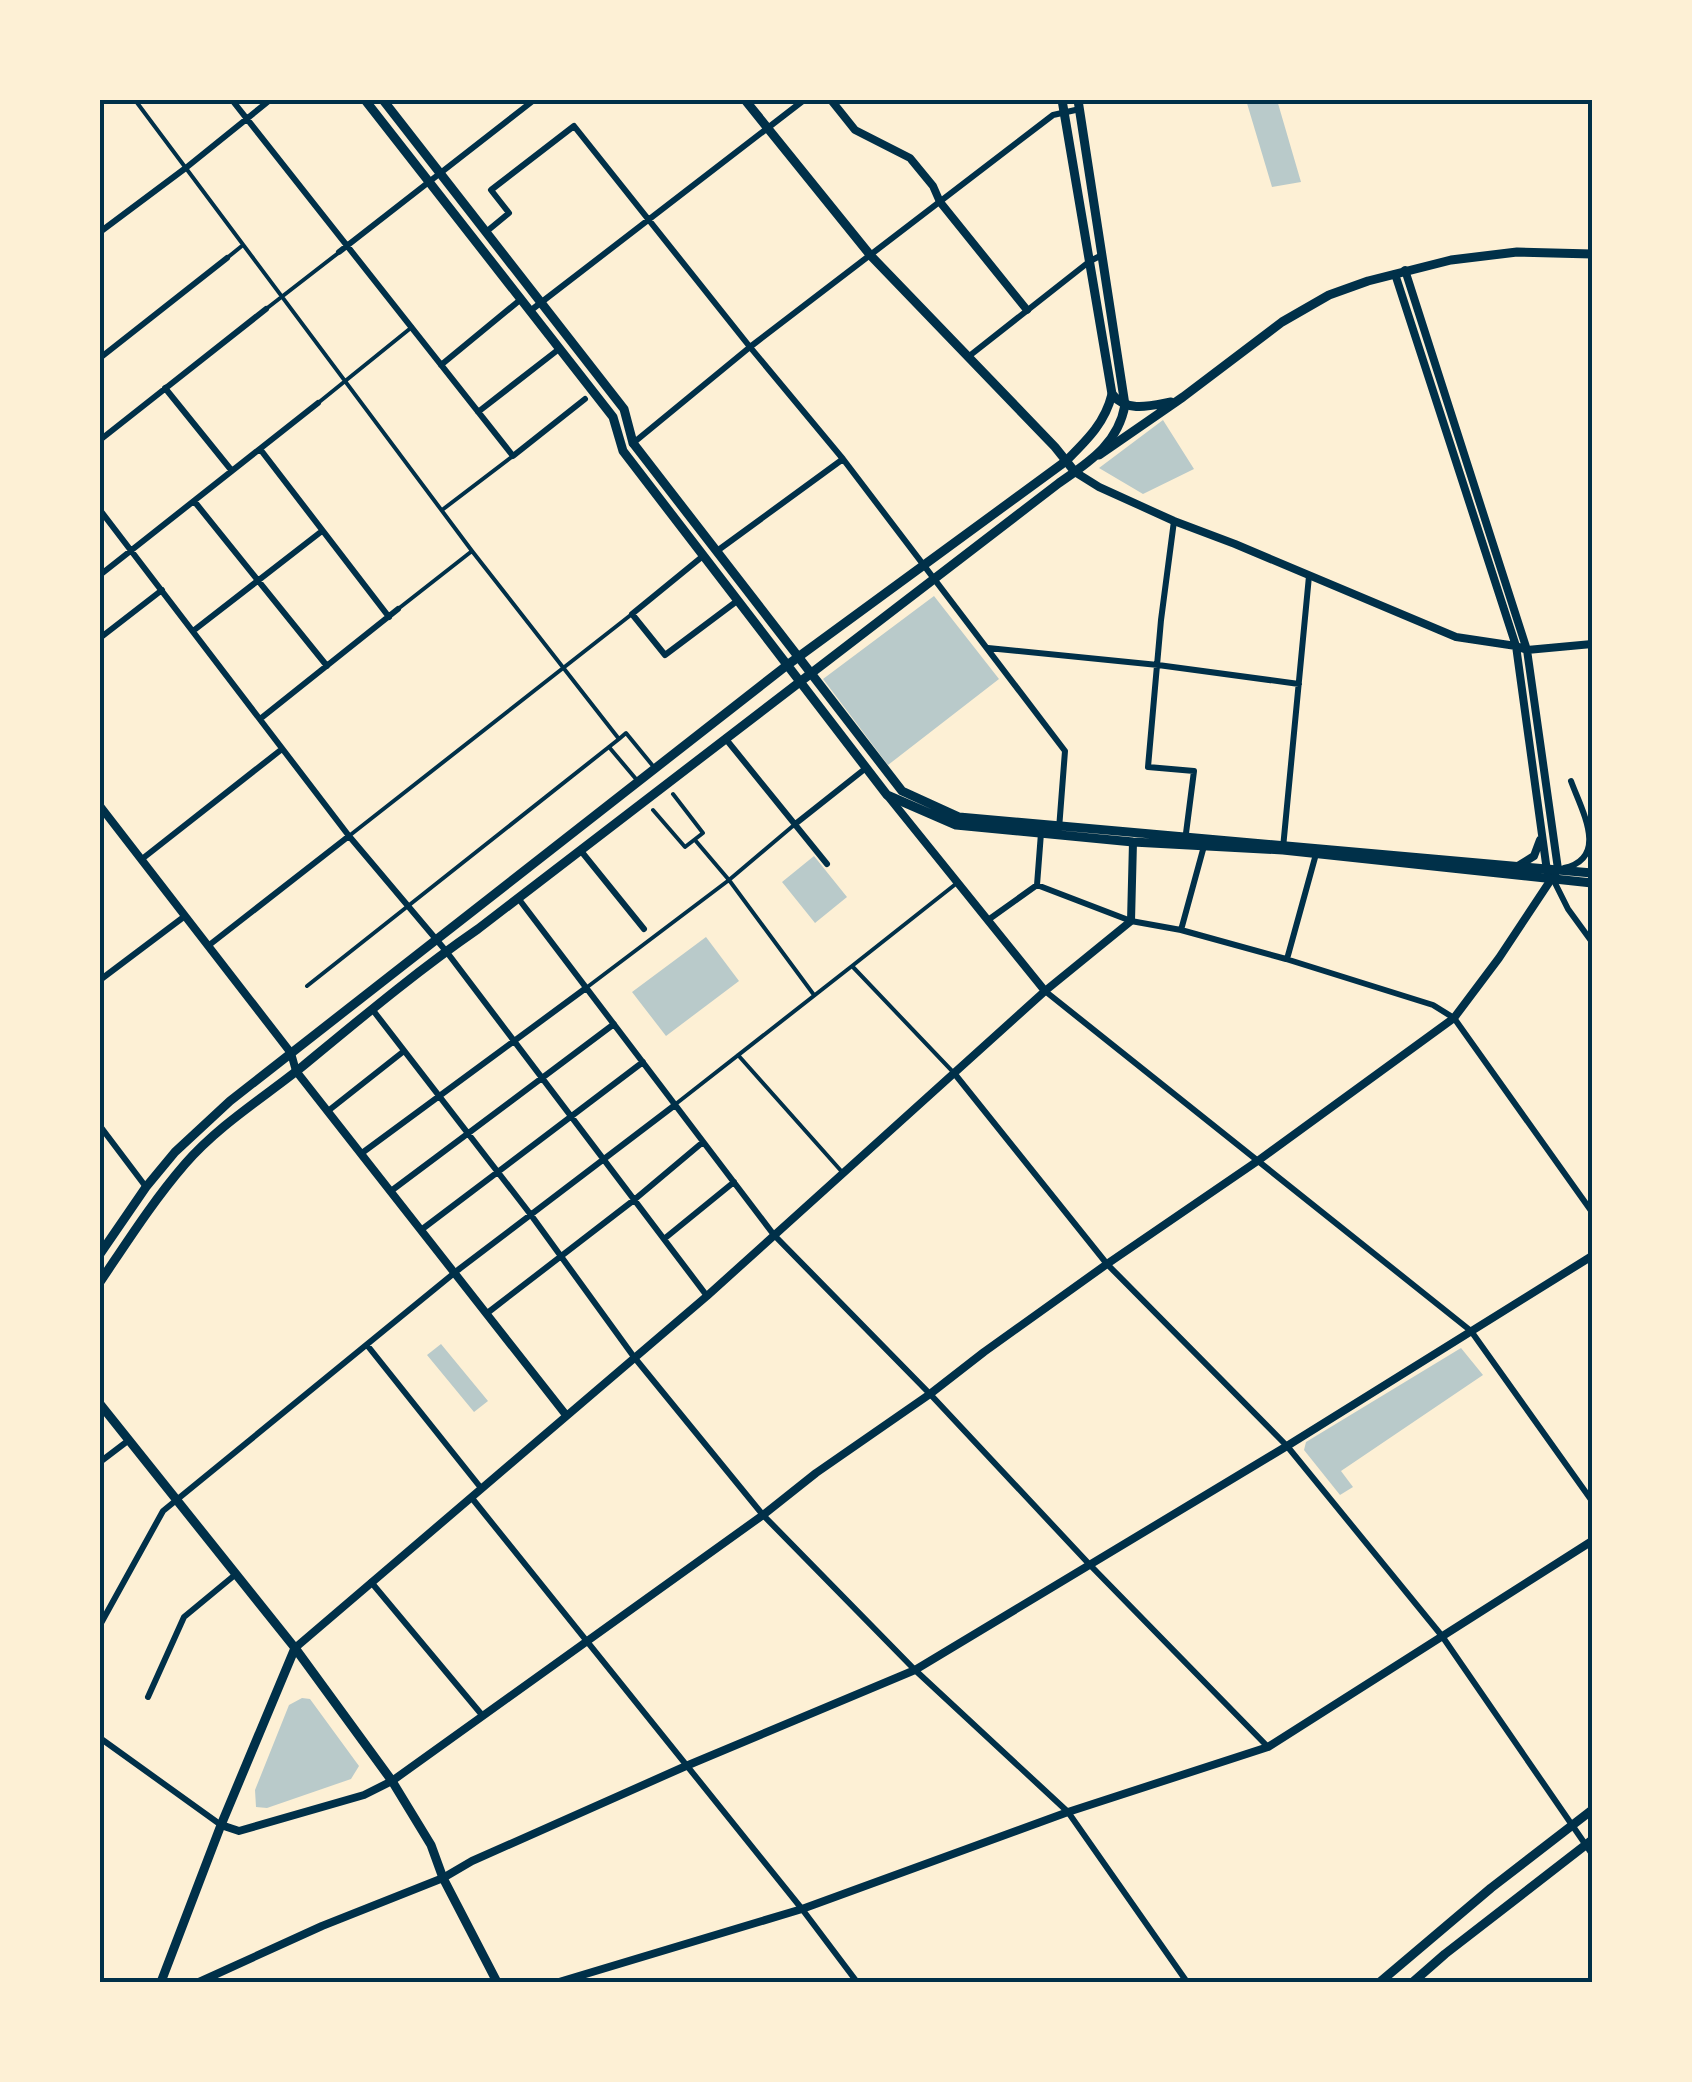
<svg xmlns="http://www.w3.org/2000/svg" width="1692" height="2082" font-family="'Libre Baskerville',serif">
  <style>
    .green { fill: #b9caca }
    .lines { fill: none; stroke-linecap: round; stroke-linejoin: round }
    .pedestrian { stroke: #003049; stroke-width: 4 }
    .minor { stroke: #003049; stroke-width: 6 }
    .tertiary { stroke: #003049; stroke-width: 8 }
    .secondary { stroke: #003049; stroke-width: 9 }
    .primary { stroke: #003049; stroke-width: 9 }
    .neatline { fill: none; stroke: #003049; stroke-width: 4 }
  </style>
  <rect width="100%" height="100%" fill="#fdf0d5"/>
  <path class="green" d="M 1246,100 L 1277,100 L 1301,182 L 1272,187 Z
    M 1163,420 L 1194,469 L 1143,494 L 1099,468 Z
    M 934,596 L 999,679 L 888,765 L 823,679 Z
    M 814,856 L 847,897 L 815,923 L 782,882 Z
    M 706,937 L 739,981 L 666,1036 L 632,992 Z
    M 441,1344 L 488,1401 L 474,1412 L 427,1355 Z
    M 1461,1348 L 1483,1375 L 1341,1471 L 1353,1487 L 1340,1495 L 1304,1450 L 1306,1442 Z
    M 302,1698 L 310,1699 L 359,1766 L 351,1779 L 267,1808 L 256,1807 L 255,1790 L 289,1705 Z"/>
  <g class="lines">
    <path class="pedestrian" d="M 135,100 L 472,551 L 619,739
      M 227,258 L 243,245
      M 266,309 L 337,254
      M 318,403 L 412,327
      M 442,510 L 513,456
      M 398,609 L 472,551
      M 619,739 L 626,733 L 653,766
      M 609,747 L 636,779
      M 653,810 L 685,847 L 703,833 L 673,794
      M 349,836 L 632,614
      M 695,840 L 729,880 L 814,995
      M 852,966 L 957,883
      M 307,986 L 619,739
      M 586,988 L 729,880 L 794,825
      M 738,1055 L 843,1173
      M 677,1103 L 852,966 L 954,1073"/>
    <path class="minor" d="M 232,100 L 513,456 L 585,399
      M 100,232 L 187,167 L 270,100
      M 486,232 L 509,213 L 491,190 L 574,126 L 750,347 L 843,459 L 1065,751 L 1059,829
      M 339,252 L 534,100
      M 530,311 L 804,100
      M 968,357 L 1090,261 L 1102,255
      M 100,358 L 227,258
      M 441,365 L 520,300
      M 165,388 L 232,471
      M 478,412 L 559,349
      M 100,440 L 266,309
      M 632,444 L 750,347 L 1053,115 L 1080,109
      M 260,449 L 389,617
      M 194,501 L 327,666
      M 100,510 L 349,836 L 446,951 L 707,1296
      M 1174,521 L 1161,620 L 1148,767 L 1194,771 L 1185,841
      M 717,551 L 843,459
      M 703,556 L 632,614 L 665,655 L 737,601
      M 100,575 L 318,403
      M 193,631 L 322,531
      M 100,638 L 162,590
      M 988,648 L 1158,665 L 1299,684
      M 260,719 L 398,609
      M 725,738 L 827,864
      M 794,825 L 866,768
      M 1283,848 L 1309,576
      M 581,851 L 644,929
      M 142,859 L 282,749
      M 1564,868 C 1610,858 1581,809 1571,781
      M 1553,879 L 1568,909 L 1592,942
      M 1037,885 L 1131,921 L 1181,930 L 1286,959 L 1433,1005 L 1454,1018 L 1592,1212
      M 518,898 L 774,1235 L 930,1394 L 1090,1565 L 1268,1747
      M 988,920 L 1037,885 L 1041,833
      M 1181,930 L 1204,846
      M 208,946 L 349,836
      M 1287,959 L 1316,854
      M 100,980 L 185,916
      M 1045,991 L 1471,1331 L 1592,1501
      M 372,1009 L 531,1215 L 634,1357 L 763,1515 L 915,1670 L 1068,1812 L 1187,1982
      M 954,1073 L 1107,1264 L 1287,1446 L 1442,1636 L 1592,1854
      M 328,1111 L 404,1051
      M 100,1126 L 146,1187
      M 362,1153 L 586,988
      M 391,1191 L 614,1024
      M 421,1230 L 643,1062
      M 664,1239 L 734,1182
      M 486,1314 L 634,1200 L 703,1142
      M 367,1345 L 481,1488
      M 100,1462 L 129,1440
      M 471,1497 L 802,1909 L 857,1982
      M 371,1582 L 482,1715
      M 100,1625 L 163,1511 L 458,1270 L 675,1105
      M 148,1697 L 184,1617 L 236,1574
      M 100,1738 L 221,1825"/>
    <path class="tertiary" d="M 831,100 L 855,130 L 910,158 L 933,186 L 940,202 L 1027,310
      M 1395,274 L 1516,646 L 1547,871
      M 1075,472 L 1099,487 L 1174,521 L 1235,544 L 1456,637 L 1516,646 L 1527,650 L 1592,644
      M 887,795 L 1045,991
      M 100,806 L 291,1053 L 296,1071 L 566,1415
      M 1518,866 L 1534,856 L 1540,840
      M 295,1648 L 707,1296 L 1045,991 L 1131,921 L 1133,842
      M 221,1825 L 239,1831 L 364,1795 L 392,1781 L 763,1515 L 816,1473 L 930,1394 L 984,1352 L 1107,1264 L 1259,1160 L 1454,1018 L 1499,958 L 1558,869 L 1527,650 L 1405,270
      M 199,1982 L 322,1926 L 443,1878 L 472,1861 L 686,1766 L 915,1670 L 1287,1446 L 1592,1256
      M 559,1982 L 802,1909 L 1068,1812 L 1268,1747 L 1592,1541"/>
    <path class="secondary" d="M 745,100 L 871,256 L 1055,447 L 1075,472
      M 1112,394 C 1127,413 1150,406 1171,402
      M 1099,455 L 1183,397 L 1282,322 L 1329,295 L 1368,281 L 1451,260 L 1517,252 L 1592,254
      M 100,1404 L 295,1648 L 392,1781 L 431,1845 L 443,1878 L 497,1982
      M 161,1982 L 221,1825 L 295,1648
      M 1380,1982 L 1491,1888 L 1592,1810
      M 1413,1982 L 1445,1954 L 1592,1840"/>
    <path class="primary" d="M 365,100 L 613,417 L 623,451 L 887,795 L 956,825 L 1133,842 L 1283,850 L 1592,883
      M 383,100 L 624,409 L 633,443 L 902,791 L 959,817 L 1592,873
      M 100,1254 L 146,1187 L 175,1152 L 230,1101 L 786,666 L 1066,461 C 1087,440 1105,423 1112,394 L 1062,100
      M 100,1282 C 127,1242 153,1201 185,1164 C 219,1125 263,1098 303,1066 C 360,1019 417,971 478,929 L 1059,483 C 1089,462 1118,444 1125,405 L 1078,100"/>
  </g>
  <rect width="1692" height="2082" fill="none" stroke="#fdf0d5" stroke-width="205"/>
  <rect x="102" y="102" width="1488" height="1878" class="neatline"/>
</svg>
